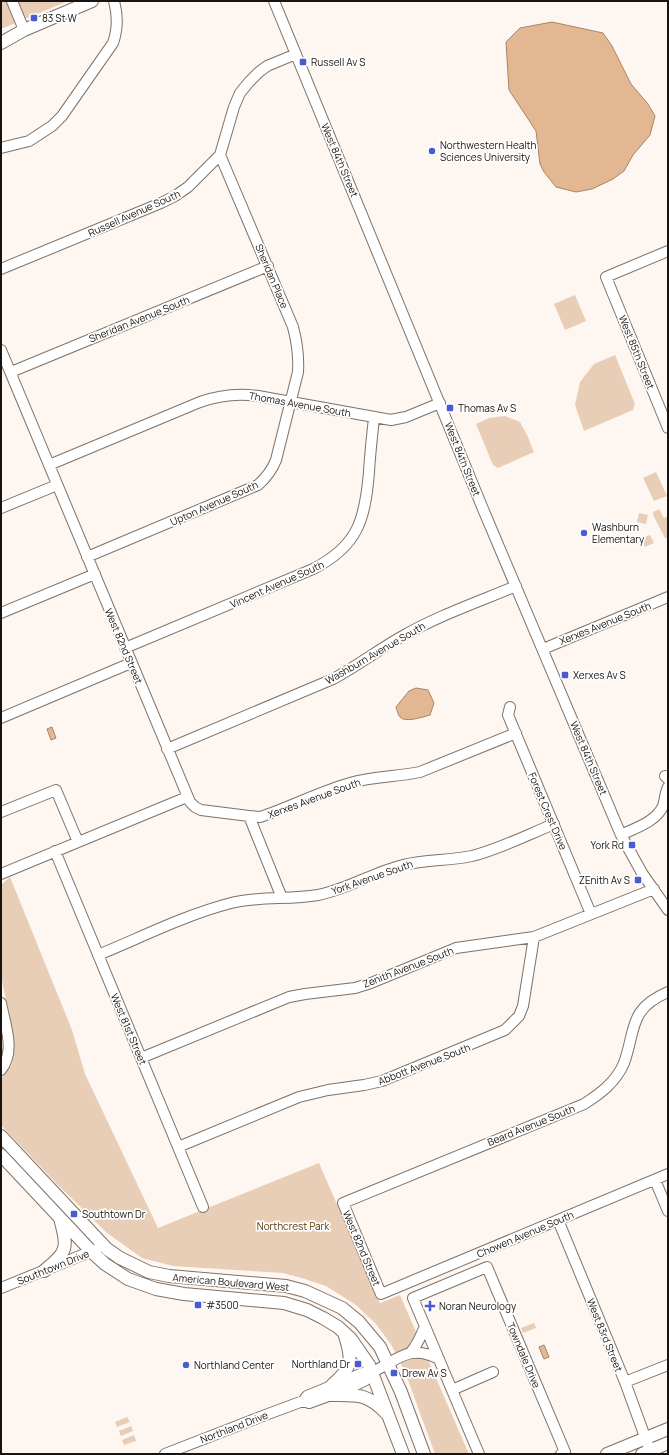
<svg xmlns="http://www.w3.org/2000/svg" width="669" height="1455" font-family="Manrope,sans-serif">
  <style>
    .green { fill: #e9ceb7 }
    .water { fill: #e3b791; stroke: #a6866a }
    .lines { fill: none; stroke-linecap: round; stroke-linejoin: round }
    .minor-casing { stroke: #7f7165; stroke-width: 12 }
    .major-casing { stroke: #7f7165; stroke-width: 14 }
    .minor { stroke: #fff; stroke-width: 10 }
    .major { stroke: #fff; stroke-width: 12 }
    .poi-dot { fill: #495bd0; stroke: #fff; stroke-width: 1.5 }
    .labels { text-anchor: middle; dominant-baseline: central; stroke-width: 3.5; stroke-linejoin: round; paint-order: stroke }
    .poi-label { font-size: 10px; fill: #18130e; stroke: #fff; text-anchor: start }
    .street-label { font-size: 10px; fill: #18130e; stroke: #fff }
    .park-label { font-size: 10px; fill: #5c3303; stroke: #fff }
  </style>
  <rect width="100%" height="100%" fill="#fdf6f1"/>
  <path class="green" d="M 1,1 L 68,1 L 1,29 Z
    M 575,295 L 586,321 L 565,330 L 554,304 Z
    M 615,355 L 635,404 L 633,410 L 584,431 L 575,405 L 580,382 L 594,364 Z
    M 505,416 L 520,422 L 527,435 L 534,452 L 498,468 L 493,465 L 476,424 L 489,418 Z
    M 656,472 L 667,496 L 654,501 L 643,478 Z
    M 659,509 L 664,518 L 668,516 L 668,538 L 665,538 L 654,517 L 653,512 Z
    M 639,513 L 648,515 L 646,524 L 637,522 Z
    M 650,535 L 654,543 L 645,547 L 641,538 Z
    M 10,877 L 72,1030 L 85,1074 L 158,1228 L 319,1163 L 380,1303 L 400,1295 L 469,1454 L 435,1454 L 405,1372 L 392,1346 L 376,1324 L 356,1305 L 326,1286 L 305,1279 L 283,1273 L 173,1266 L 142,1258 L 107,1233 L 57,1184 L 1,1125 L 1,1079 L 12,1064 L 14,1053 L 13,1034 L 1,976 L 1,885 Z
    M 534,1323 L 536,1328 L 523,1333 L 521,1328 Z
    M 127,1417 L 130,1422 L 117,1427 L 115,1422 Z
    M 131,1426 L 133,1431 L 121,1436 L 119,1431 Z
    M 134,1435 L 136,1441 L 124,1445 L 122,1440 Z"/>
  <path class="water" d="M 552,22 L 603,33 L 612,46 L 631,84 L 648,104 L 655,116 L 650,135 L 633,155 L 624,171 L 613,179 L 592,189 L 576,192 L 556,187 L 544,172 L 540,164 L 536,131 L 509,90 L 506,42 L 520,28 Z
    M 416,688 L 428,690 L 434,703 L 430,715 C 423,717 405,723 400,717 C 398,715 397,710 396,707 L 409,691 Z
    M 52,727 L 56,738 L 51,740 L 47,729 Z
    M 544,1345 L 549,1357 L 544,1359 L 539,1347 Z"/>
  <g class="lines">
    <defs>
      <path id="minor" d="M 12,1 L 24,30
        M 274,1 L 483,509 L 621,835 L 642,873 L 668,910
        M 1,148 L 29,141 L 52,126 L 62,116 L 113,43 C 118,29 118,16 114,1
        M 668,251 L 606,277 L 668,428
        M 1,269 L 161,203 L 175,196 L 188,187 L 220,155 L 234,107 L 240,93 L 249,82 L 259,72 L 267,66 L 296,54
        M 1,350 L 190,802 L 195,807 L 201,810 L 249,816 L 282,898
        M 11,372 L 268,266
        M 49,465 L 200,402 C 220,395 238,393 258,396 L 391,420 L 406,417 L 440,403
        M 1,508 L 57,485
        M 87,557 L 258,485 C 267,477 272,470 276,460 L 298,372 C 299,356 297,342 293,327 L 220,155
        M 1,613 L 95,574
        M 125,648 L 313,569 C 358,546 365,520 369,472 C 370,454 372,436 374,418
        M 543,649 L 668,597
        M 510,707 L 508,715 L 591,914
        M 1,718 L 131,663
        M 167,749 L 333,679 C 357,666 378,650 401,637 C 437,616 478,602 516,586
        M 665,776 L 668,779
        M 1,812 L 56,790 L 78,842
        M 249,816 L 260,817 C 290,807 319,792 350,783 C 373,776 397,777 420,772 L 516,733
        M 621,835 C 635,828 656,822 663,806 C 665,800 665,793 668,787
        M 55,851 L 203,1207
        M 1,874 L 187,797
        M 98,955 C 142,937 185,915 231,903 C 259,896 289,900 318,895 C 348,889 374,872 403,865 C 426,859 449,861 472,856 C 500,849 527,835 554,824
        M 668,992 C 628,1009 636,1030 624,1063 C 616,1082 600,1094 584,1104 L 343,1203 L 381,1294 L 668,1174
        M 1,1003 C 5,1025 16,1051 1,1070
        M 141,1058 L 289,997 L 305,994 L 355,988 L 371,983 L 456,948 L 534,937 L 654,889
        M 178,1147 L 299,1097 L 328,1090 L 364,1085 L 382,1081 L 505,1030 L 519,1016 L 523,1006 L 534,937
        M 655,1180 L 668,1211
        M 558,1220 L 625,1382 L 648,1445
        M 1,1288 L 97,1249
        M 411,1352 C 418,1344 421,1336 425,1326
        M 625,1382 L 668,1365
        M 452,1390 L 493,1372
        M 303,1401 L 309,1403 L 350,1388 L 366,1380 L 368,1374
        M 165,1454 L 268,1414 L 303,1401 L 307,1396 L 363,1373 L 368,1374 C 395,1363 408,1342 439,1359
        M 479,1454 L 413,1298 L 487,1267 L 565,1452 L 561,1454"/>
      <path id="major" d="M 1,43 L 24,30 L 92,1
        M 1,1136 L 91,1232 L 107,1249 L 120,1258 L 149,1272 L 169,1276 L 286,1286 L 305,1291 L 342,1308 L 359,1322 L 380,1347 L 401,1392 L 424,1454
        M 1,1155 L 92,1252 L 105,1264 L 128,1279 L 156,1289 L 184,1294 L 284,1303 L 307,1310 L 323,1318 L 338,1327 L 351,1339 L 369,1365 L 403,1454
        M 44,1271 C 68,1251 68,1249 60,1218
        M 332,1385 C 352,1368 353,1360 345,1336
        M 331,1395 C 357,1395 367,1393 386,1413
        M 607,1454 L 668,1429
        M 642,1454 L 668,1443"/>
    </defs>
    <use href="#minor" class="minor-casing"/>
    <use href="#major" class="major-casing"/>
    <use href="#minor" class="minor"/>
    <use href="#major" class="major"/>
  </g>
  <g class="poi-dot">
    <rect x="30" y="14" width="8" height="8" rx="2"/>
    <rect x="299" y="58" width="8" height="8" rx="2"/>
    <circle cx="432" cy="151" r="4"/>
    <rect x="446" y="404" width="8" height="8" rx="2"/>
    <circle cx="584" cy="533" r="4"/>
    <rect x="561" y="671" width="8" height="8" rx="2"/>
    <rect x="628" y="841" width="8" height="8" rx="2"/>
    <rect x="634" y="876" width="8" height="8" rx="2"/>
    <rect x="70" y="1210" width="8" height="8" rx="2"/>
    <rect x="194" y="1301" width="8" height="8" rx="2"/>
    <path d="M428 1300h4v4h4v4h-4v4h-4v-4h-4v-4h4z"/>
    <rect x="354" y="1360" width="8" height="8" rx="2"/>
    <circle cx="186" cy="1365" r="4"/>
    <rect x="390" y="1369" width="8" height="8" rx="2"/>
  </g>
  <g class="labels">
    <g class="poi-label">
      <text x="42" y="18">83 St W</text>
      <text x="311" y="62">Russell Av S</text>
      <text x="440" y="145">Northwestern Health<tspan x="440" dy="12">Sciences University</tspan></text>
      <text x="458" y="408">Thomas Av S</text>
      <text x="592" y="527">Washburn<tspan x="592" dy="12">Elementary</tspan></text>
      <text x="573" y="675">Xerxes Av S</text>
      <text x="624" y="845" text-anchor="end">York Rd</text>
      <text x="630" y="880" text-anchor="end">ZEnith Av S</text>
      <text x="82" y="1214">Southtown Dr</text>
      <text x="206" y="1305">#3500</text>
      <text x="439" y="1306">Noran Neurology</text>
      <text x="350" y="1364" text-anchor="end">Northland Dr</text>
      <text x="194" y="1365">Northland Center</text>
      <text x="402" y="1373">Drew Av S</text>
    </g>
    <g class="street-label">
      <text transform="translate(340 160) rotate(67)">West 84th Street</text>
      <text transform="translate(134 213) rotate(-24)">Russell Avenue South</text>
      <text transform="translate(272 276) rotate(67)">Sheridan Place</text>
      <text transform="translate(139 319) rotate(-22)">Sheridan Avenue South</text>
      <text transform="translate(637 352) rotate(68)">West 85th Street</text>
      <text transform="translate(300 404) rotate(10)">Thomas Avenue South</text>
      <text transform="translate(463 459) rotate(68)">West 84th Street</text>
      <text transform="translate(214 503) rotate(-24)">Upton Avenue South</text>
      <text transform="translate(277 584) rotate(-24)">Vincent Avenue South</text>
      <text transform="translate(605 623) rotate(-22)">Xerxes Avenue South</text>
      <text transform="translate(124 646) rotate(67)">West 82nd Street</text>
      <text transform="translate(375 653) rotate(-30)">Washburn Avenue South</text>
      <text transform="translate(589 758) rotate(67)">West 84th Street</text>
      <text transform="translate(314 798) rotate(-20)">Xerxes Avenue South</text>
      <text transform="translate(548 811) rotate(67)">Forest Crest Drive</text>
      <text transform="translate(372 877) rotate(-19)">York Avenue South</text>
      <text transform="translate(408 967) rotate(-21)">Zenith Avenue South</text>
      <text transform="translate(129 1029) rotate(67)">West 81st Street</text>
      <text transform="translate(424 1064) rotate(-21)">Abbott Avenue South</text>
      <text transform="translate(531 1125) rotate(-22)">Beard Avenue South</text>
      <text transform="translate(525 1234) rotate(-23)">Chowen Avenue South</text>
      <text transform="translate(362 1248) rotate(67)">West 82nd Street</text>
      <text transform="translate(53 1267) rotate(-22)">Southtown Drive</text>
      <text transform="translate(231 1282) rotate(5)">American Boulevard West</text>
      <text transform="translate(605 1335) rotate(68)">West 83rd Street</text>
      <text transform="translate(524 1355) rotate(67)">Towndale Drive</text>
      <text transform="translate(234 1427) rotate(-21)">Northland Drive</text>
    </g>
    <g class="park-label">
      <text x="293" y="1226">Northcrest Park</text>
    </g>
  </g>
  <rect width="669" height="1455" fill="none" stroke="#18130e" stroke-width="4"/>
</svg>
